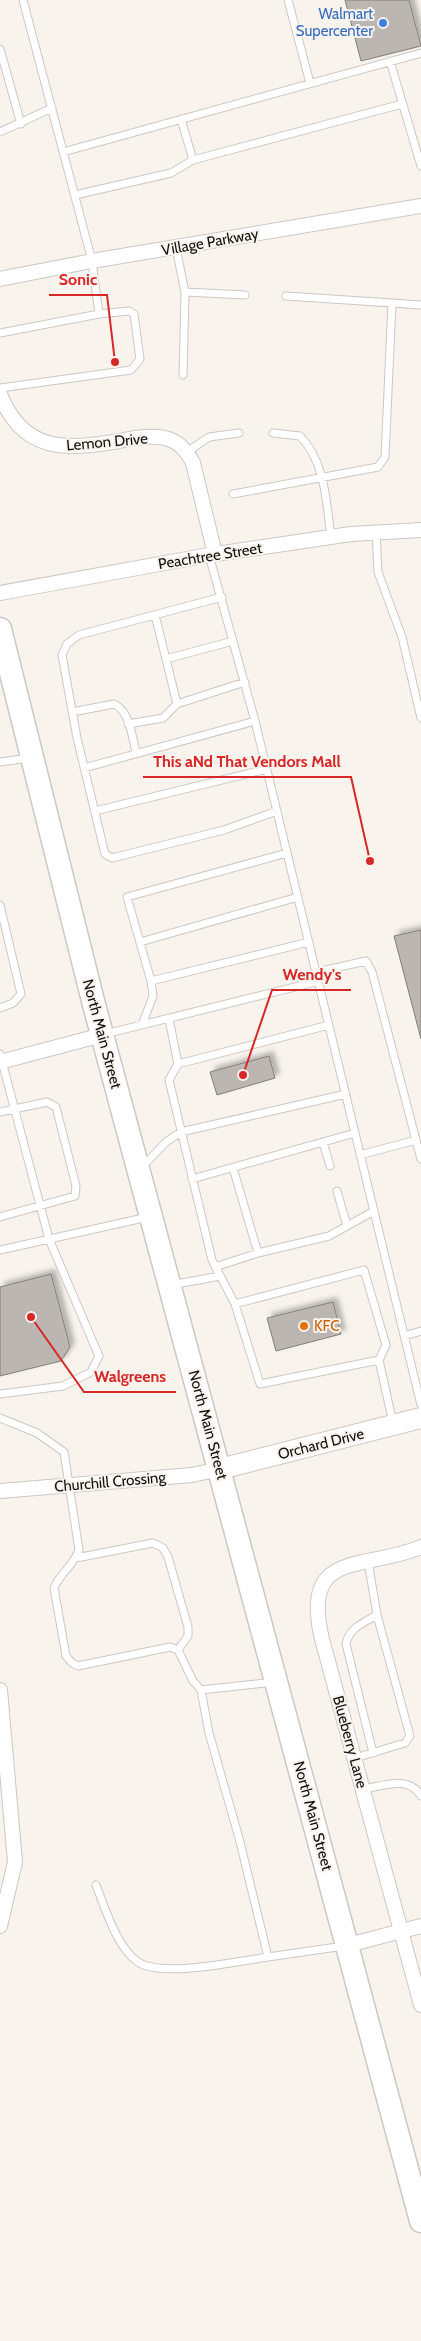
<svg xmlns="http://www.w3.org/2000/svg" width="421" height="2341" font-family="Cabin,sans-serif">
  <style>
    .building { fill: #bbb6b1; stroke: #837f79; filter: url(#shadow) }
    .lines { fill: none; stroke-linecap: round; stroke-linejoin: round }
    .lane-casing { stroke: #ccc8c2; stroke-width: 9 }
    .street-casing { stroke: #ccc8c2; stroke-width: 16 }
    .secondary-casing { stroke: #ccc8c2; stroke-width: 22 }
    .primary-casing { stroke: #ccc8c2; stroke-width: 25 }
    .lane { stroke: #fff; stroke-width: 7 }
    .street { stroke: #fff; stroke-width: 14 }
    .secondary { stroke: #fff; stroke-width: 20 }
    .primary { stroke: #fff; stroke-width: 22 }
    .shop-dot { fill: #3f7fe0; stroke: #f8f3ed; stroke-width: 2 }
    .food-dot { fill: #e8710a; stroke: #f8f3ed; stroke-width: 2 }
    .labels { text-anchor: middle; dominant-baseline: central; stroke-width: 4; stroke-linejoin: round; paint-order: stroke }
    .shop-label { font-size: 15px; fill: #366cbe; stroke: #f8f3ed; text-anchor: end }
    .street-label { font-size: 15px; fill: #12110f; stroke: #f8f3ed }
    .food-label { font-size: 15px; fill: #c56008; stroke: #f8f3ed; text-anchor: start }
    .leader { fill: none; stroke: #d62828; stroke-width: 2 }
    .callout-dot { fill: #d62828; stroke: #f8f3ed; stroke-width: 2 }
    .callout-label { font-size: 16px; text-anchor: middle; font-weight: bold; fill: #d62828; stroke: #f8f3ed; stroke-width: 4; stroke-linejoin: round; paint-order: stroke }
  </style>
  <defs>
    <filter id="shadow"><feDropShadow dx="4.5" dy="-4.5" stdDeviation="2.5" flood-color="#0004"/></filter>
  </defs>
  <rect width="100%" height="100%" fill="#f8f3ed"/>
  <path class="building" d="M 345,0 L 409,0 L 421,46 L 361,61 Z
    M 421,930 L 421,1039 L 394,936 Z
    M 269,1056 L 275,1078 L 217,1095 L 210,1072 Z
    M 51,1274 L 70,1347 L 61,1361 L 0,1376 L 0,1287 Z
    M 333,1302 L 341,1334 L 276,1351 L 267,1318 Z"/>
  <g class="lines">
    <defs>
      <path id="lane" d="M 288,0 L 310,83
        M 0,49 L 21,124
        M 390,61 L 421,166
        M 181,119 L 193,160 L 402,104
        M 0,132 L 52,108
        M 63,152 L 421,53
        M 75,195 L 171,173 L 193,160
        M 176,248 L 185,292 L 183,375
        M 185,292 L 245,295
        M 286,296 L 392,303
        M 0,333 L 99,314 L 92,261 L 23,0
        M 0,388 L 131,370 L 140,359 L 134,314 L 129,311 L 99,314
        M 273,433 L 300,436 C 326,463 326,502 331,537
        M 187,452 L 209,437 L 239,433
        M 233,494 L 378,467 L 385,457 L 392,303 L 421,305
        M 376,532 L 378,572 L 402,637 L 421,718
        M 209,555 L 255,721 L 421,1405
        M 222,597 L 79,635 L 67,644 L 62,655 L 77,738 L 105,854 L 112,858 L 224,830 L 277,811
        M 155,615 L 166,659
        M 177,704 L 166,659 L 233,641
        M 72,712 L 114,704 C 130,711 132,737 136,752
        M 128,724 L 163,718 L 177,704 L 245,682
        M 0,762 L 29,758
        M 84,768 L 255,721
        M 95,811 L 267,769
        M 287,853 L 127,897 L 151,981 L 309,942
        M 0,905 L 21,994 L 13,1003 L 0,1008
        M 140,942 L 298,897
        M 317,972 L 366,961 L 372,972 L 421,1159
        M 169,1019 L 178,1064
        M 142,1025 L 153,996 L 151,981
        M 329,1025 L 178,1064 L 169,1080 L 212,1260 L 235,1304 L 260,1384 L 379,1360
        M 105,1034 L 319,981
        M 0,1054 L 49,1239 L 99,1356 L 91,1372 L 63,1386 L 0,1394
        M 0,1112 L 47,1102 L 56,1107 L 76,1186 L 75,1196 L 0,1217
        M 323,1142 L 330,1166
        M 360,1155 L 416,1140
        M 141,1168 L 166,1142 L 181,1132 L 346,1094
        M 233,1168 L 258,1253
        M 192,1179 L 355,1133
        M 337,1191 L 347,1226
        M 0,1250 L 148,1217
        M 215,1267 L 258,1253 L 329,1236 L 374,1211
        M 171,1285 L 220,1276
        M 235,1304 L 364,1270 L 386,1345 L 379,1360 L 393,1423
        M 404,1336 L 421,1331
        M 0,1418 L 37,1433 L 64,1452 L 79,1550 C 74,1565 60,1573 54,1588 L 66,1656 L 72,1663 L 78,1666 L 170,1647 L 178,1650 L 193,1681 L 201,1690 L 274,1682
        M 76,1558 L 153,1543 L 163,1548 L 168,1557 L 188,1627 L 188,1636 L 178,1650
        M 201,1690 L 209,1733 L 239,1838 L 268,1957 L 344,1946
        M 373,1753 L 346,1644 C 349,1628 363,1623 377,1615
        M 355,1758 L 405,1743 L 410,1736 L 377,1615 L 368,1561
        M 363,1789 C 383,1786 409,1775 421,1796
        M 96,1885 C 105,1908 117,1948 138,1962 C 162,1978 239,1961 268,1957"/>
      <path id="street" d="M 0,279 L 92,261 L 421,206
        M 0,394 C 23,453 66,450 119,441 C 133,438 150,435 165,438 C 178,441 187,451 193,463 L 215,554
        M 0,593 L 209,555 L 351,534 L 421,530
        M 0,1062 L 102,1035
        M 0,1491 L 192,1475 L 220,1469
        M 421,1547 C 364,1571 300,1549 322,1639 L 421,2005
        M 0,1690 L 15,1862 L 0,1926
        M 348,1945 L 421,1926"/>
      <path id="secondary" d="M 220,1469 L 421,1418"/>
      <path id="primary" d="M 0,629 L 93,1001 L 421,2221"/>
    </defs>
    <use href="#lane" class="lane-casing"/>
    <use href="#street" class="street-casing"/>
    <use href="#secondary" class="secondary-casing"/>
    <use href="#primary" class="primary-casing"/>
    <use href="#lane" class="lane"/>
    <use href="#street" class="street"/>
    <use href="#secondary" class="secondary"/>
    <use href="#primary" class="primary"/>
  </g>
  <circle class="shop-dot" cx="383" cy="23" r="5"/>
  <circle class="food-dot" cx="304" cy="1326" r="5"/>
  <g class="labels">
    <g class="shop-label">
      <text x="373" y="14">Walmart<tspan x="373" dy="17">Supercenter</tspan></text>
    </g>
    <g class="street-label">
      <text transform="translate(210 242) rotate(-10)">Village Parkway</text>
      <text transform="translate(107 442) rotate(-5)">Lemon Drive</text>
      <text transform="translate(210 556) rotate(-9)">Peachtree Street</text>
      <text transform="translate(102 1034) rotate(75)">North Main Street</text>
      <text transform="translate(208 1425) rotate(75)">North Main Street</text>
      <text transform="translate(321 1444) rotate(-14)">Orchard Drive</text>
      <text transform="translate(110 1482) rotate(-5)">Churchill Crossing</text>
      <text transform="translate(350 1742) rotate(75)">Blueberry Lane</text>
      <text transform="translate(313 1816) rotate(75)">North Main Street</text>
    </g>
    <g class="food-label">
      <text x="314" y="1326">KFC</text>
    </g>
  </g>
  <path class="leader" d="M115 362L107 295H49M370 861L351 777H143M243 1075L272 990H351M31 1317L84 1392H176"/>
  <g class="callout-dot">
    <circle cx="115" cy="362" r="5"/>
    <circle cx="370" cy="861" r="5"/>
    <circle cx="243" cy="1075" r="5"/>
    <circle cx="31" cy="1317" r="5"/>
  </g>
  <g class="callout-label">
    <text x="78" y="285">Sonic</text>
    <text x="247" y="767">This aNd That Vendors Mall</text>
    <text x="312" y="980">Wendy's</text>
    <text x="130" y="1382">Walgreens</text>
  </g>
</svg>
